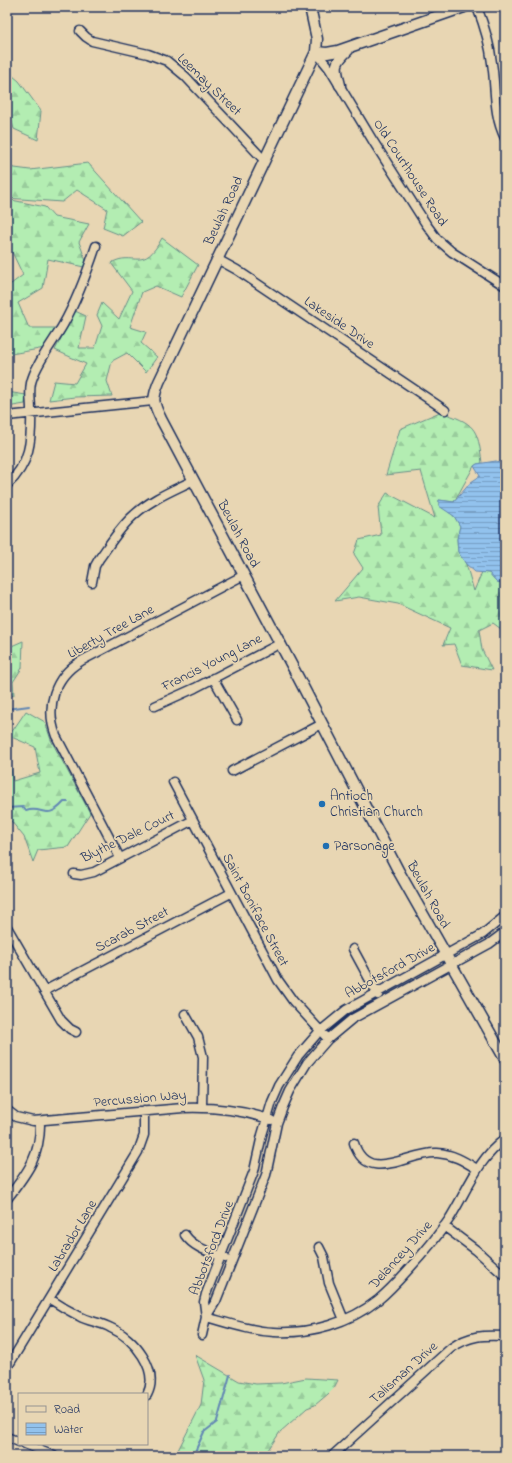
<svg xmlns="http://www.w3.org/2000/svg" width="512" height="1463" font-family="'Indie Flower',sans-serif">
  <style>
    .forest { fill: url(#forest-firs); stroke: #678e88 }
    .water { fill: url(#water-rules); stroke: #6287b4 }
    .lines { fill: none; stroke-linecap: round; stroke-linejoin: round }
    .stream { stroke: #6287b4; stroke-width: 2 }
    .minor-casing { stroke: #1b2f5e; stroke-width: 11 }
    .major-casing { stroke: #1b2f5e; stroke-width: 13 }
    .minor { stroke: #e8d6b3; stroke-width: 8 }
    .major { stroke: #e8d6b3; stroke-width: 10 }
    .poi-dot { fill: #1f6fb2; stroke: #e8d6b3; stroke-width: 1.5 }
    .labels { text-anchor: middle; dominant-baseline: central; stroke-width: 3.5; stroke-linejoin: round; paint-order: stroke }
    .street-label { font-size: 14px; fill: #1b2f5e; stroke: #e8d6b3 }
    .poi-label { font-size: 14px; fill: #1b2f5e; stroke: #e8d6b3; text-anchor: start }
  </style>
  <defs>
    <pattern id="forest-firs" width="22" height="20" patternUnits="userSpaceOnUse"><rect width="22" height="20" fill="#b3edb2"/><path d="M5 1l3.5 6h-7zM16 11l3.5 6h-7z" fill="#99cc9c"/></pattern>
    <pattern id="water-rules" width="6" height="5" patternUnits="userSpaceOnUse"><rect width="6" height="5" fill="#92c2ed"/><path d="M0 2.5h6" fill="none" stroke="#769ec3"/></pattern>
  </defs>
  <rect width="100%" height="100%" fill="#e8d6b3"/>
  <filter id="ink" filterUnits="userSpaceOnUse"><feTurbulence type="fractalNoise" baseFrequency=".025" numOctaves="2"/><feDisplacementMap in="SourceGraphic" scale="8" xChannelSelector="R" yChannelSelector="G"/><feConvolveMatrix kernelMatrix="1 2 1 2 8 2 1 2 1" color-interpolation-filters="sRGB"/></filter>
  <g filter="url(#ink)">
    <path class="forest" d="M 7,71 L 19,81 L 41,111 L 38,140 L 14,129 L 7,104 Z
      M 88,163 L 141,222 L 123,236 L 103,228 L 107,209 L 77,190 L 62,202 L 7,198 L 7,167 L 30,170 Z
      M 7,199 L 45,207 L 54,217 L 89,224 L 79,242 L 86,261 L 84,267 L 48,259 L 43,288 L 18,303 L 29,328 L 57,328 L 45,348 L 11,354 L 7,348 L 7,287 L 23,275 L 12,252 L 7,249 Z
      M 162,238 L 198,265 L 181,297 L 156,286 L 142,292 L 130,327 L 146,332 L 141,343 L 157,357 L 146,372 L 127,353 L 112,361 L 107,381 L 112,396 L 75,397 L 49,400 L 54,381 L 75,383 L 86,364 L 55,350 L 75,311 L 86,316 L 79,348 L 95,348 L 102,326 L 97,315 L 102,303 L 119,319 L 132,291 L 111,263 C 134,250 143,274 162,238 Z
      M 7,392 L 26,395 L 25,404 L 7,407 Z
      M 440,412 C 474,423 478,427 482,463 L 477,464 L 474,466 L 454,502 L 439,500 L 439,505 L 454,516 L 460,526 L 457,539 L 458,552 L 466,564 L 474,591 L 482,572 L 489,573 L 497,582 L 505,583 L 505,632 L 493,623 L 479,630 L 482,650 L 492,670 L 462,665 L 454,644 L 443,645 L 450,628 L 398,604 L 359,597 L 335,601 L 363,568 L 354,554 L 359,540 L 381,535 L 378,507 L 387,493 L 435,518 L 421,471 L 386,475 L 400,429 Z
      M 23,641 L 22,668 L 13,682 L 14,695 L 7,697 L 7,648 Z
      M 26,711 L 45,722 L 51,740 L 90,813 L 68,847 L 38,850 L 33,862 L 24,837 L 7,816 L 7,744 L 13,781 L 40,773 L 35,747 L 9,736 Z
      M 195,1355 L 239,1381 L 256,1384 L 281,1383 L 306,1378 L 338,1380 L 334,1388 L 328,1394 L 315,1405 L 307,1408 L 280,1432 L 264,1456 L 175,1456 L 201,1405 L 204,1380 Z"/>
    <path class="water" d="M 496,461 L 505,464 L 505,583 L 497,582 L 489,573 L 475,572 L 466,564 L 458,552 L 457,539 L 460,526 L 454,516 L 439,506 L 439,500 L 454,502 L 471,482 L 480,476 L 474,466 L 477,464 Z"/>
    <g class="lines">
      <path class="stream" d="M 7,709 L 29,706
        M 7,808 L 23,807 L 26,811 C 43,805 46,822 64,802 L 68,802
        M 193,1456 L 204,1432 L 217,1422 L 230,1375"/>
      <defs>
        <path id="minor" d="M 477,7 C 484,25 490,44 492,63 C 496,88 493,115 505,138
          M 80,31 L 86,37 L 92,41 L 148,54 L 167,61 L 185,76 L 264,160
          M 316,52 L 329,68 L 373,141 L 426,224 L 437,239 L 452,252 L 505,286
          M 217,259 L 237,270 L 445,410
          M 7,416 L 153,401
          M 7,485 C 30,464 32,440 31,410 C 31,401 29,392 31,383 C 35,365 54,341 63,325 C 77,300 87,273 96,246
          M 92,582 L 95,566 L 99,559 C 110,544 120,527 134,515 C 151,499 174,490 194,480
          M 213,678 L 237,720
          M 155,706 L 195,688 L 281,643
          M 232,771 L 322,724
          M 173,782 L 278,980 L 293,1001 L 328,1039
          M 120,858 L 56,736 C 45,707 54,677 81,661 L 244,575
          M 74,874 L 81,875 L 94,872 L 193,820
          M 7,927 L 61,1020 L 70,1029 L 76,1032
          M 353,949 L 378,995
          M 44,991 L 231,893
          M 185,1014 L 198,1037 L 203,1057 L 202,1107
          M 7,1110 L 16,1117 L 33,1121 L 183,1108 C 213,1107 243,1110 271,1120
          M 354,1143 C 367,1186 410,1151 437,1153 C 453,1154 464,1161 477,1169
          M 7,1199 C 27,1173 41,1156 40,1121
          M 444,1226 L 476,1250 L 505,1276
          M 185,1235 C 194,1248 210,1252 225,1258
          M 319,1247 L 324,1257 L 329,1283 L 344,1320
          M 50,1299 C 59,1305 69,1311 79,1316 C 89,1322 101,1322 111,1328 C 134,1338 160,1370 147,1395
          M 206,1317 L 204,1302 L 206,1294 L 254,1171 L 262,1135 L 272,1102 L 279,1086 L 298,1056 L 318,1033 L 346,1010 L 483,934 L 505,916
          M 206,1317 C 228,1323 251,1331 274,1332 C 311,1334 349,1323 378,1300 C 389,1291 399,1280 408,1270 C 423,1254 438,1236 450,1218 C 468,1189 477,1160 505,1139
          M 202,1335 L 206,1317 L 216,1301 L 266,1175 L 277,1123 L 283,1107 L 290,1091 L 307,1063 L 328,1039 L 352,1019 L 489,944 L 505,932
          M 7,1368 L 138,1152 L 144,1135 L 144,1111
          M 7,1437 L 19,1442
          M 25,1444 L 54,1456
          M 332,1456 L 451,1348 C 470,1335 483,1335 505,1336"/>
        <path id="major" d="M 310,7 L 317,39 L 316,52 L 159,382 C 152,399 153,403 161,419 L 299,679 L 399,872 L 505,1059
          M 316,52 L 327,53 L 338,51 L 464,7
          M 340,85 C 335,66 334,63 348,50"/>
      </defs>
      <use href="#minor" class="minor-casing"/>
      <use href="#major" class="major-casing"/>
      <use href="#minor" class="minor"/>
      <use href="#major" class="major"/>
    </g>
  </g>
  <g class="poi-dot">
    <circle cx="322" cy="804" r="4"/>
    <circle cx="326" cy="846" r="4"/>
  </g>
  <g class="labels">
    <g class="street-label">
      <text transform="translate(209 85) rotate(44)">Leemay Street</text>
      <text transform="translate(410 173) rotate(57)">Old Courthouse Road</text>
      <text transform="translate(224 211) rotate(-65)">Beulah Road</text>
      <text transform="translate(339 323) rotate(34)">Lakeside Drive</text>
      <text transform="translate(238 534) rotate(62)">Beulah Road</text>
      <text transform="translate(111 632) rotate(-29)">Liberty Tree Lane</text>
      <text transform="translate(212 663) rotate(-27)">Francis Young Lane</text>
      <text transform="translate(128 837) rotate(-26)">Blythe Dale Court</text>
      <text transform="translate(428 895) rotate(61)">Beulah Road</text>
      <text transform="translate(255 910) rotate(62)">Saint Boniface Street</text>
      <text transform="translate(132 930) rotate(-28)">Scarab Street</text>
      <text transform="translate(390 971) rotate(-29)">Abbotsford Drive</text>
      <text transform="translate(140 1099) rotate(-5)">Percussion Way</text>
      <text transform="translate(73 1236) rotate(-59)">Labrador Lane</text>
      <text transform="translate(212 1248) rotate(-69)">Abbotsford Drive</text>
      <text transform="translate(401 1255) rotate(-48)">Delancey Drive</text>
      <text transform="translate(404 1373) rotate(-42)">Talisman Drive</text>
    </g>
    <g class="poi-label">
      <text x="330" y="796">Antioch<tspan x="330" dy="16">Christian Church</tspan></text>
      <text x="334" y="846">Parsonage</text>
    </g>
  </g>
  <rect width="512" height="1463" fill="none" stroke="#e8d6b3" stroke-width="24"/>
  <rect x="12" y="12" width="488" height="1439" fill="none" stroke="#1b2f5e" stroke-width="1.5" filter="url(#ink)"/>
  <rect x="18" y="1393" width="130" height="52" fill="#e8d6b3" stroke="#969391"/>
  <rect x="26" y="1406" width="20" height="6" fill="#e8d6b3" stroke="#969391"/>
  <text x="54" y="1413" font-size="12" fill="#1b2f5e">Road</text>
  <rect x="26" y="1423" width="20" height="12" fill="url(#water-rules)" stroke="#969391"/>
  <text x="54" y="1433" font-size="12" fill="#1b2f5e">Water</text>
</svg>
